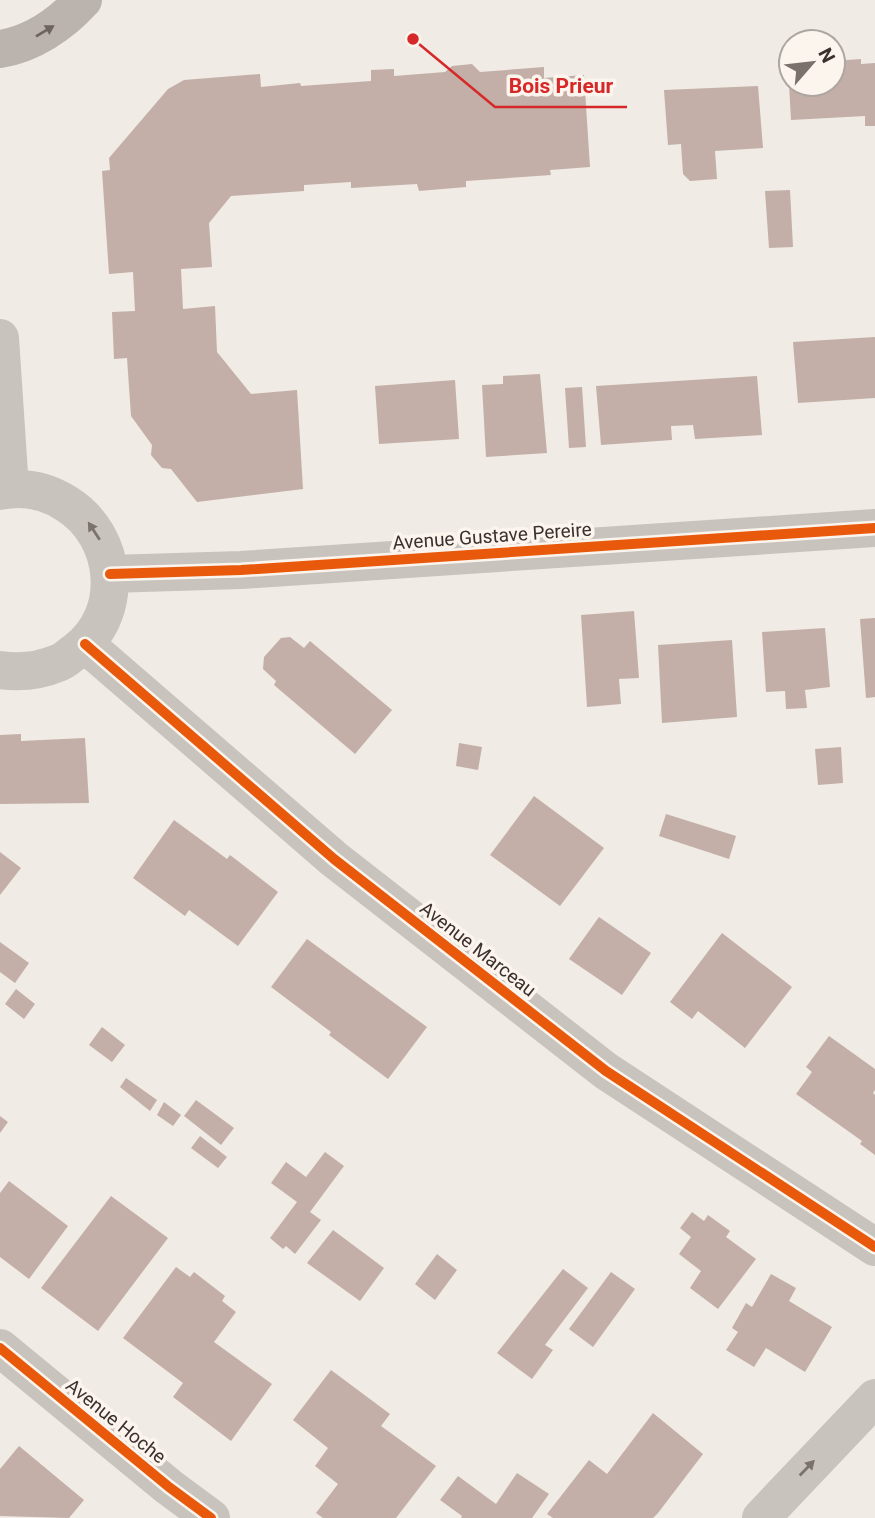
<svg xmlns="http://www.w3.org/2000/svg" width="875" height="1518" font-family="Roboto,sans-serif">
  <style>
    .building { fill: #c3afa7 }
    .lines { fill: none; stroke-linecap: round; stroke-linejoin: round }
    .street { stroke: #c9c3be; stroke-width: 38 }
    .secondary { stroke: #bab3ae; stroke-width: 38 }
    .cycleway-casing { stroke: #fbf5ee; stroke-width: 15 }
    .cycleway { stroke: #e8590c; stroke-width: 10 }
    .oneway { fill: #6e645f }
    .oneway2 { fill: #7b726d }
    .labels { text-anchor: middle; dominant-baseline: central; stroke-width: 7; stroke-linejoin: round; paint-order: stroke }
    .street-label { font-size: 19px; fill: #3b302b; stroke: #fbf5ee }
    .leader { fill: none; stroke: #d62828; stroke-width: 2.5 }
    .callout-dot { fill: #d62828; stroke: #fbf5ee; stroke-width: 2.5 }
    .callout-label { font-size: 21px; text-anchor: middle; font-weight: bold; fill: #d62828; stroke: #fbf5ee; stroke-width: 7; stroke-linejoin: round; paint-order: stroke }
  </style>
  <rect width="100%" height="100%" fill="#f0ebe5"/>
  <path class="building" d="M 861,59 L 861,64 L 875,63 L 875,126 L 865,126 L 865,116 L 791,120 L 789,84 L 833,84 L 833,61 Z
    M 472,64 L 480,72 L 544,67 L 544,78 L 584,75 L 590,167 L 550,170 L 551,175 L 466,181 L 466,187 L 419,191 L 417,184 L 351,188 L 351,182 L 304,185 L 304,191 L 231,196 L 209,223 L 212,267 L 181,269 L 183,309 L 215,306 L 217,352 L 251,394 L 297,390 L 303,489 L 197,502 L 171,469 L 162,468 L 151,455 L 152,445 L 131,416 L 127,358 L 114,359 L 112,312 L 135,311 L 133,272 L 109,274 L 102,171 L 110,170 L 109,158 L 168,89 L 184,80 L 260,74 L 261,87 L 300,83 L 301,86 L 371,81 L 371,70 L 394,69 L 394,76 L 445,72 L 452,66 Z
    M 758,86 L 763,148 L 715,151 L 717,179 L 690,181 L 683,174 L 681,144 L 668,145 L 664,90 Z
    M 790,190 L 793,247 L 769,248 L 765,191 Z
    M 875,337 L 875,398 L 798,403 L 793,342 Z
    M 540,374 L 547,453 L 486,457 L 482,385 L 503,384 L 503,376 Z
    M 757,376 L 762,435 L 695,439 L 693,425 L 671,426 L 672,440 L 601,445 L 596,386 Z
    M 455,380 L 459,439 L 379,444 L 375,386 Z
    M 582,387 L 586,447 L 569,448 L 565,388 Z
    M 634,611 L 639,678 L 619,679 L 621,704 L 587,707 L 581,615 Z
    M 875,618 L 875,697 L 866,698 L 860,619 Z
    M 825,628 L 830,687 L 805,690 L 807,708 L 786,709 L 785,691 L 766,692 L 762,632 Z
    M 290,637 L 304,648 L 310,641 L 392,710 L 355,754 L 274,685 L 276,681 L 263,669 L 264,657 L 281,638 Z
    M 732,640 L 737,717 L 662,723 L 658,645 Z
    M 21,734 L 21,741 L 85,738 L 89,803 L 0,804 L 0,735 Z
    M 459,743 L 482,747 L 478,770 L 456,766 Z
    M 841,747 L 843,783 L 818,785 L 815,749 Z
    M 534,796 L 604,848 L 560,906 L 490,855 Z
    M 666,814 L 736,836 L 729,859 L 659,836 Z
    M 174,820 L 227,859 L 230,855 L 278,892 L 238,946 L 189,910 L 185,916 L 133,878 Z
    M 0,852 L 21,868 L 0,895 Z
    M 599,917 L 651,953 L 622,995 L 569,959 Z
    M 722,933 L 792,987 L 745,1048 L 698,1011 L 692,1019 L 670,1002 Z
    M 307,939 L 427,1027 L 388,1079 L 329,1035 L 331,1032 L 271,987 Z
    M 0,942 L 29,963 L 15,983 L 0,972 Z
    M 16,989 L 35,1004 L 24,1019 L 5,1004 Z
    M 102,1027 L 125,1045 L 112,1062 L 89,1045 Z
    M 829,1036 L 875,1069 L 875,1090 L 873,1093 L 875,1095 L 875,1155 L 860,1144 L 862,1141 L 796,1094 L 812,1072 L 806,1067 Z
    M 126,1078 L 157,1100 L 150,1111 L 120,1087 Z
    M 196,1100 L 234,1128 L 221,1145 L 184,1116 Z
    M 164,1102 L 181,1115 L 173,1126 L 157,1115 Z
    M 0,1116 L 8,1122 L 0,1133 Z
    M 200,1136 L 227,1157 L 218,1168 L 191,1148 Z
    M 325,1152 L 344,1166 L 310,1212 L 321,1220 L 295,1254 L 286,1246 L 283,1249 L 270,1238 L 297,1202 L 271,1183 L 286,1162 L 306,1177 Z
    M 9,1181 L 68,1226 L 29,1279 L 0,1257 L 0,1193 Z
    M 111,1196 L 168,1238 L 98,1331 L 41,1288 Z
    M 692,1212 L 704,1221 L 708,1215 L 730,1231 L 726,1237 L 756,1259 L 718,1309 L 690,1288 L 701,1271 L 679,1254 L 691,1237 L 680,1228 Z
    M 333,1230 L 384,1268 L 360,1301 L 307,1263 Z
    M 437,1254 L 457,1270 L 435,1300 L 415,1284 Z
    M 176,1267 L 190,1277 L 194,1272 L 225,1296 L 222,1301 L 236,1312 L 214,1342 L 272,1384 L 231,1441 L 173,1397 L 183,1383 L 123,1338 Z
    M 563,1269 L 588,1288 L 545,1345 L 553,1350 L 532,1379 L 497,1353 Z
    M 611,1272 L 635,1289 L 593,1347 L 569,1329 Z
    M 771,1274 L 796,1288 L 789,1301 L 832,1327 L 805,1372 L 766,1348 L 754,1367 L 726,1350 L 738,1332 L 732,1328 L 746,1303 L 752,1307 Z
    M 331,1370 L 390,1414 L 381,1426 L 436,1466 L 396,1518 L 323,1518 L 316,1513 L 338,1484 L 315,1466 L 328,1448 L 293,1420 Z
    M 653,1413 L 703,1454 L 658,1513 L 653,1518 L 553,1518 L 547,1514 L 589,1460 L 607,1474 Z
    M 19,1446 L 84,1500 L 69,1518 L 0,1516 L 0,1469 Z
    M 517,1473 L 549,1494 L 532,1518 L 461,1518 L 462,1516 L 440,1500 L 458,1476 L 496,1504 Z"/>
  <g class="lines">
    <path class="street" d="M 0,338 L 10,489
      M 0,491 C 24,486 47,491 67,504 C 118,536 126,614 76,651 C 70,655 65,661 58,663 C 39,671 20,673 0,670
      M 110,574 L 241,570 L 875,528
      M 85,644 L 334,859 L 606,1071 L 875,1247
      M 0,1348 L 169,1487 L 211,1518
      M 761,1518 L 875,1398"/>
    <path class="secondary" d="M 0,49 C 32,44 61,24 83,0"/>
    <defs>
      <path id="cycleway" d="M 110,574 L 241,570 L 875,528
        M 85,644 L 334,859 L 606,1071 L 875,1247
        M 0,1348 L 169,1487 L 211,1518"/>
    </defs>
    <use href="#cycleway" class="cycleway-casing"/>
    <use href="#cycleway" class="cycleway"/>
  </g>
  <defs><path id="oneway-solid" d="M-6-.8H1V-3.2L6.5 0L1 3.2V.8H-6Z" transform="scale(1.75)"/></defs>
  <use class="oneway" href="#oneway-solid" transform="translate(45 31) rotate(-31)"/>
  <g class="oneway2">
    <use href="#oneway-solid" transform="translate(94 531) rotate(-123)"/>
    <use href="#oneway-solid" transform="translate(807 1468) rotate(-46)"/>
  </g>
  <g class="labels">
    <g class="street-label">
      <text transform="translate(492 536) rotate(-4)">Avenue Gustave Pereire</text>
      <text transform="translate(478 949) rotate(38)">Avenue Marceau</text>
      <text transform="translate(116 1421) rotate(39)">Avenue Hoche</text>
    </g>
  </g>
  <path class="leader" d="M413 39L495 107H627"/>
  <circle class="callout-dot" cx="413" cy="39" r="7"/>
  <g class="callout-label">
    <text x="561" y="93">Bois Prieur</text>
  </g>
  <g transform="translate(812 63) rotate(62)"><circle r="33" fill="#fbf5ee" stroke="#aea6a0" stroke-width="2"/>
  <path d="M0-5L12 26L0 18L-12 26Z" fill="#7a716c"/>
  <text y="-10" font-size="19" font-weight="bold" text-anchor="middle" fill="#3b302b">N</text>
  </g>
</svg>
